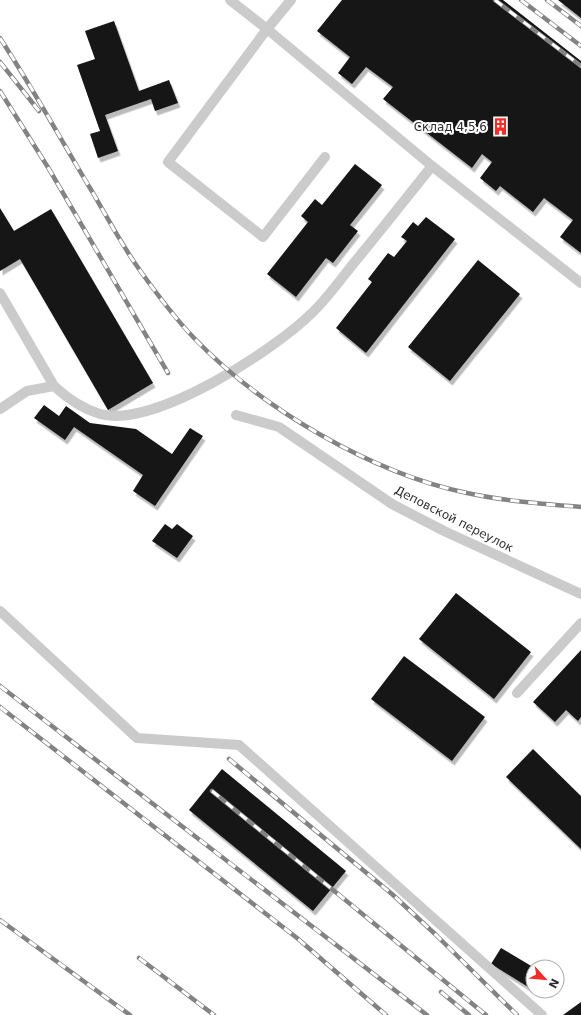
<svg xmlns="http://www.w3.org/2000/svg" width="581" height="1015" font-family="'DejaVu Sans',sans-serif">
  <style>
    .building { fill: #151515; filter: url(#shadow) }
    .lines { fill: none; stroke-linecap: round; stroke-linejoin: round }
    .lane { stroke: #cbcbcb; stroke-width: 10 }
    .rail-casing { stroke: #838383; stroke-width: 4.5 }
    .rail { stroke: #fff; stroke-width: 3; stroke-dasharray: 9; stroke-linecap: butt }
    .labels { text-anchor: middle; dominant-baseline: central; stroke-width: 4; stroke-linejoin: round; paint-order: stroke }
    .poi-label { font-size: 12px; fill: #2e2e2e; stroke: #fff; text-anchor: end }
    .street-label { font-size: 12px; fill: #2e2e2e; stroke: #fff }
  </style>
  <defs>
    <filter id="shadow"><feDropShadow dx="2.5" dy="4.5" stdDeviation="0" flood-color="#0004"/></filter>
  </defs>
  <rect width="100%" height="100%" fill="#fff"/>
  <path class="building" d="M 342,0 L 503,0 L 581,61 L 581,253 L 560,237 L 573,220 L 544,198 L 533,212 L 500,186 L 496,191 L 480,178 L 492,162 L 482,154 L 472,168 L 383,99 L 393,87 L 366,67 L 352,84 L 338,73 L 350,57 L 317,31 Z
    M 558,0 L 581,0 L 581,18 Z
    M 114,21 L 139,91 L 169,80 L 178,103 L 155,111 L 151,99 L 105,115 L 118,151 L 98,158 L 90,134 L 100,131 L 77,65 L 95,59 L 85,31 Z
    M 355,164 L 382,185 L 350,225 L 358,231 L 333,263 L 326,258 L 296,297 L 267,274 L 308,222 L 301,216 L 315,199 L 322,205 Z
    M 0,208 L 14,231 L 51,209 L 153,383 L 108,410 L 20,259 L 0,271 Z
    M 426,217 L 455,239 L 366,353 L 336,328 L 372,282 L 368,279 L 388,253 L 394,257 L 407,241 L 401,237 L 413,222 L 418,226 Z
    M 478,260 L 520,294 L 450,381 L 408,347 Z
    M 44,405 L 59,416 L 66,406 L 90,423 L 136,429 L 172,454 L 190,428 L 203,436 L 155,506 L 133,491 L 143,475 L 74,427 L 65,440 L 34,418 Z
    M 165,524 L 172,529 L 177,524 L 193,536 L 177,558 L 152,541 Z
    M 456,593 L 531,652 L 494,699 L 419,639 Z
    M 581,650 L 581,717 L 578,721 L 566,710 L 555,722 L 533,702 Z
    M 404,656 L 485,717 L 452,761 L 371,699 Z
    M 533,749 L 581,796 L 581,849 L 506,777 Z
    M 222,769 L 346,871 L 313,911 L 189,810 Z
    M 501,948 L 533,967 L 533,990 L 491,964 Z
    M 581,1002 L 581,1015 L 563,1015 Z"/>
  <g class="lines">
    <path class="lane" d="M 230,0 L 267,29 L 291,0
      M 325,157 L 263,237 L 168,162 L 267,29 L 432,166 L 581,283
      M 0,293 L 54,386
      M 0,409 L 27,391 L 54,386 C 67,398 83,409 100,414 C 154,429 276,349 313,312 C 330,295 343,276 358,258 C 383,228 407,197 432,166
      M 236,415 L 279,427 L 392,504 L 444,531 L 581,594
      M 0,611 L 137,738 L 239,745 L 542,1015
      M 517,693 L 581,623"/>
    <defs>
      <path id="rail" d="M 495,0 L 581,66
        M 521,0 L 581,46
        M 547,0 L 581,26
        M 0,38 C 32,87 60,138 90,188 C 106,215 121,244 139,269 C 156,293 174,317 194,338 C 261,408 371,473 467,493 C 504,501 543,504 581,507
        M 0,62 L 39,111
        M 0,91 L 49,169 L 168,373
        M 0,686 L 427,1015
        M 0,707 L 297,938 L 386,1015
        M 229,759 L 392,894 L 435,934 L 517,1015
        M 212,791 L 486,1015
        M 0,920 L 130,1015
        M 139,958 L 214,1015
        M 441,992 L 469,1015"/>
    </defs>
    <use href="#rail" class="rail-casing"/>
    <use href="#rail" class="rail"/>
  </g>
  <defs>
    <symbol id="building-bare" viewBox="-9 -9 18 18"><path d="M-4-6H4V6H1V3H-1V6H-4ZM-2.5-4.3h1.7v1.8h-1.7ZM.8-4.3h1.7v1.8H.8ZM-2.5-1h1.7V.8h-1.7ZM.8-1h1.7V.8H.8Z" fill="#f02d26" stroke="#fff" stroke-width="2.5" paint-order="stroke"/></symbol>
  </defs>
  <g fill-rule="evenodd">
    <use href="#building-bare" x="488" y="114" width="25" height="25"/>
  </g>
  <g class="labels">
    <g class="poi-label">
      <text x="487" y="127">Склад 4,5,6</text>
    </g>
    <g class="street-label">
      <text transform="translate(454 519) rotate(27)">Деповской переулок</text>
    </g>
  </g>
  <g transform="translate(545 979) rotate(117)"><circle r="19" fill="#ffffff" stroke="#ababab"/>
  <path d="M0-3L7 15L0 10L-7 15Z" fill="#f02d26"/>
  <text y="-6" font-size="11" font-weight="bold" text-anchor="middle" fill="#2e2e2e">N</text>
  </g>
</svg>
